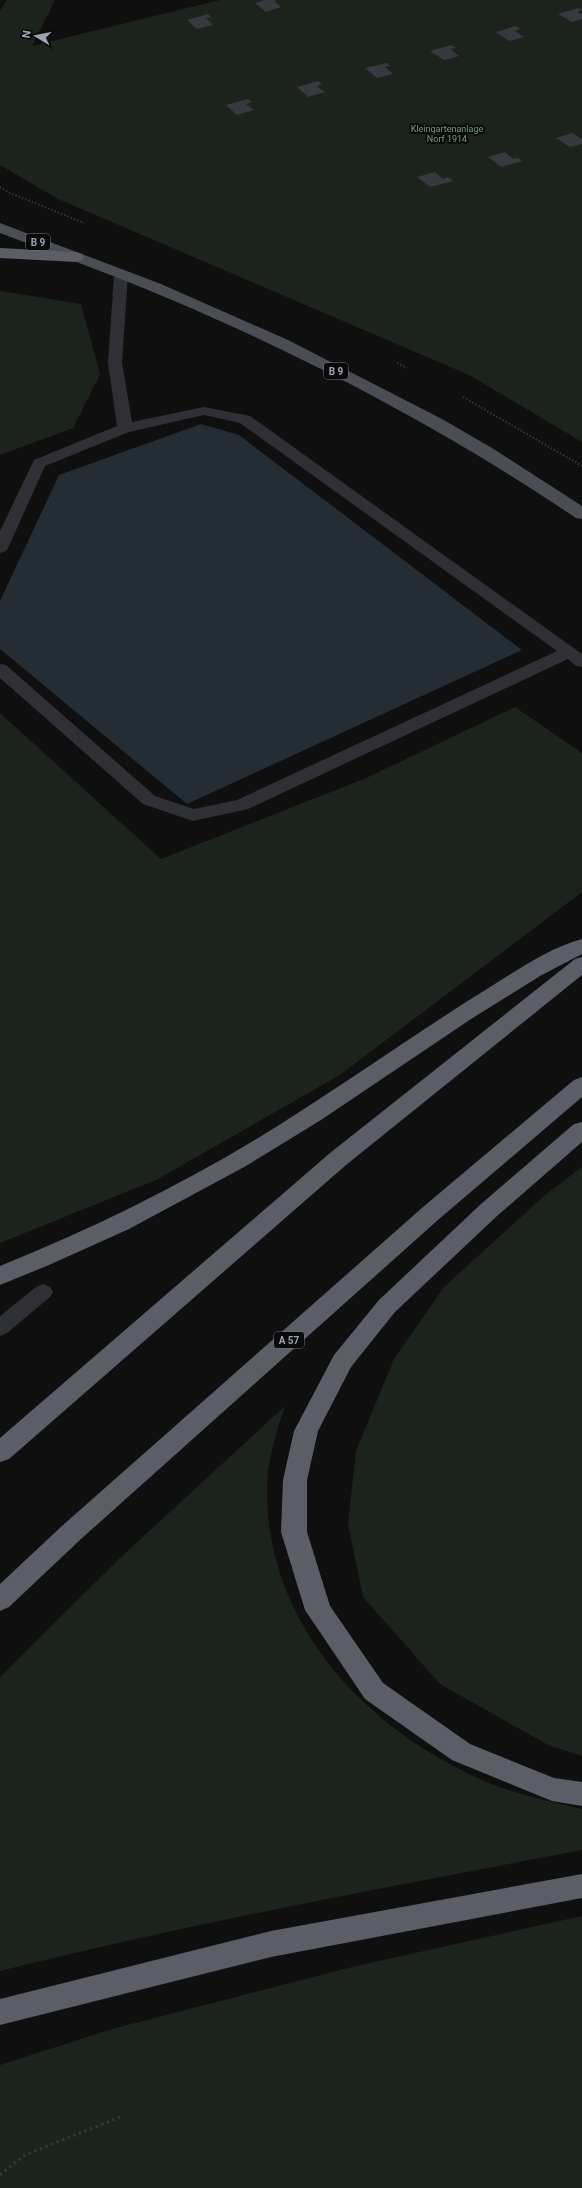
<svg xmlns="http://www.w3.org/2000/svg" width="582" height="2188" font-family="Roboto,sans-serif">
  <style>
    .green { fill: #1b231c }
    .water { fill: #242c34 }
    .building { fill: #38393e }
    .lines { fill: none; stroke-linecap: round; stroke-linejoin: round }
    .path-far1 { stroke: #35373c; stroke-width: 2; stroke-dasharray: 1.5 2; stroke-linecap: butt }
    .path { stroke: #35373c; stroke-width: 3; stroke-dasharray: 2.5 3.5; stroke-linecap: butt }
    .lane { fill: #2f3035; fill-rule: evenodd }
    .primary { fill: #4b4d55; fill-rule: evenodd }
    .highway { fill: #5b5e67; fill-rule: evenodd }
    .labels { text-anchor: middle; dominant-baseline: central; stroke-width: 4; stroke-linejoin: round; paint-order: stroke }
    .far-park-label { font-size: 9px; fill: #73a078; stroke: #0a0a0b }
    .shield { fill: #0a0a0b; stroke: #727581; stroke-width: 1 }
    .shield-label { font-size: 10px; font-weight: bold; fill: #9ea3b3 }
  </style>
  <rect width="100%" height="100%" fill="#0f0f10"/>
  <path class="green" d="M 7,0 L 55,0 L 32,46 L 220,0 L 582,0 L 582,442 L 469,375 L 58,199 L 0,165 L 0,11 Z
    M 0,291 L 81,304 L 100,374 L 73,428 L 0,455 Z
    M 515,707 L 582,753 L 582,892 L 340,1075 L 156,1180 L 0,1243 L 0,713 L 161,859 L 364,779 Z
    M 582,1167 L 582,1756 L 548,1745 L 440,1684 L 363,1597 L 348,1524 L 356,1451 L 394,1359 L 444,1287 L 544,1196 Z
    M 285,1406 C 276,1433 267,1461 267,1489 C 266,1623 364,1727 480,1779 C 513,1794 548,1801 582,1809 L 582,1850 C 387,1887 192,1923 0,1971 L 0,1677 L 121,1557 Z
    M 582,1916 L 582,2188 L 0,2188 L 0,2065 L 112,2029 L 356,1966 Z"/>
  <path class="water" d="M 201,424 L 239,435 L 522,650 L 187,804 L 0,649 L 0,601 L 59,475 Z"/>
  <path class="building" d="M 265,0 L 277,0 L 274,1 L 281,7 L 266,12 L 255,3 Z
    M 578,8 L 582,10 L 577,12 L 582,14 L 582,19 L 572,22 L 558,14 Z
    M 208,14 L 211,17 L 206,18 L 213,25 L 197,29 L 187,20 Z
    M 516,26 L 520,29 L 515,31 L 524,37 L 509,41 L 496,32 Z
    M 451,45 L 456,48 L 450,49 L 459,56 L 444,60 L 430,51 Z
    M 387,63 L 390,66 L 385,67 L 393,74 L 377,78 L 365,68 Z
    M 318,81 L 322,84 L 317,86 L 325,92 L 308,97 L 297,87 Z
    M 248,99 L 252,102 L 246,104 L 254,110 L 237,115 L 226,105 Z
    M 572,133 L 582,139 L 582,144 L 570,147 L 556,138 Z
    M 505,152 L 513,159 L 518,158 L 522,161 L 501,167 L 488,157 Z
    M 435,172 L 443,179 L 448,177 L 453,181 L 430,187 L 417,177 Z"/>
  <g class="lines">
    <path class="path-far1" d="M 0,187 L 10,193 L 84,223
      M 397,363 L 407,368
      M 463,397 L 582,466"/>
    <path class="path" d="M 0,2175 L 25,2155 L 120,2117"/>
    <path class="lane" d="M 121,271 L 128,275 L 122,363 L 132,422 L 204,407 L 250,416 L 575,649 L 582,654 L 582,667 L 576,666 L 568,659 L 248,809 L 193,821 L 143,804 L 0,678 L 0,664 L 6,665 L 155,796 L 194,809 L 237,800 L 557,651 L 240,423 L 204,415 L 129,432 L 45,466 L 8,548 L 6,551 L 0,553 L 0,531 L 34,460 L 117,426 L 108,363 L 114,275 Z
      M 43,1284 L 50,1287 L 53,1292 L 50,1297 L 7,1333 L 0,1336 L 0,1316 L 36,1287 Z"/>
    <path class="primary" d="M 0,223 L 161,284 L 288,340 L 442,419 L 492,448 L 582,506 L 582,519 L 576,518 C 448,432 313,360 172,300 C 116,276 58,255 0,233 Z"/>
    <path class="highway" d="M 0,248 L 76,252 L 82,254 L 84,257 L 82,260 L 76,262 L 0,258 Z
      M 582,939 L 582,954 L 540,976 L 471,1019 L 321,1120 L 246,1166 L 129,1229 L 49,1265 L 0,1285 L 0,1266 C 106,1223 208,1172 304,1109 C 366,1069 427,1026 490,987 C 519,969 549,948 582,939 Z
      M 582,957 L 582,975 L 346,1165 L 9,1459 L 0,1462 L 0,1438 L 330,1153 L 575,959 Z
      M 582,1077 L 582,1097 L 439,1219 L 81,1539 L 9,1607 L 0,1611 L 0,1584 L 63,1525 L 423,1207 L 574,1080 Z
      M 582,1122 L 582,1142 L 497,1216 L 395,1312 L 351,1367 L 318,1431 L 307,1480 L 307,1532 L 330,1606 L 383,1683 L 470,1744 L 554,1778 L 582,1782 L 582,1806 L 552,1801 L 452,1760 L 365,1699 L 305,1610 L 281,1532 L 283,1480 L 294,1431 L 334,1355 L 379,1300 L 481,1204 L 574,1124 Z
      M 582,1874 L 582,1898 L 271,1957 L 0,2025 L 0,1999 L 271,1931 Z"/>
  </g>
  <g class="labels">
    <g class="far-park-label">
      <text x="447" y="129">Kleingartenanlage<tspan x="447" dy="10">Norf 1914</tspan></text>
    </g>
    <g class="shield">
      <rect x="26" y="234" width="24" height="16" rx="3"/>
      <rect x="324" y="363" width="24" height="16" rx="3"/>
      <rect x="274" y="1332" width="30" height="16" rx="3"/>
    </g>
    <g class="shield-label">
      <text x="38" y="242">B 9</text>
      <text x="336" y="371">B 9</text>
      <text x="289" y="1340">A 57</text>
    </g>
  </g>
  <g transform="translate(36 36) rotate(280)" stroke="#0a0a0b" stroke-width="3" paint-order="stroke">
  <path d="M0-3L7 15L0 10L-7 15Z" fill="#9ea3b3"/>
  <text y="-6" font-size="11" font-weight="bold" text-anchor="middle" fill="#9ea3b3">N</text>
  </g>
</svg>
